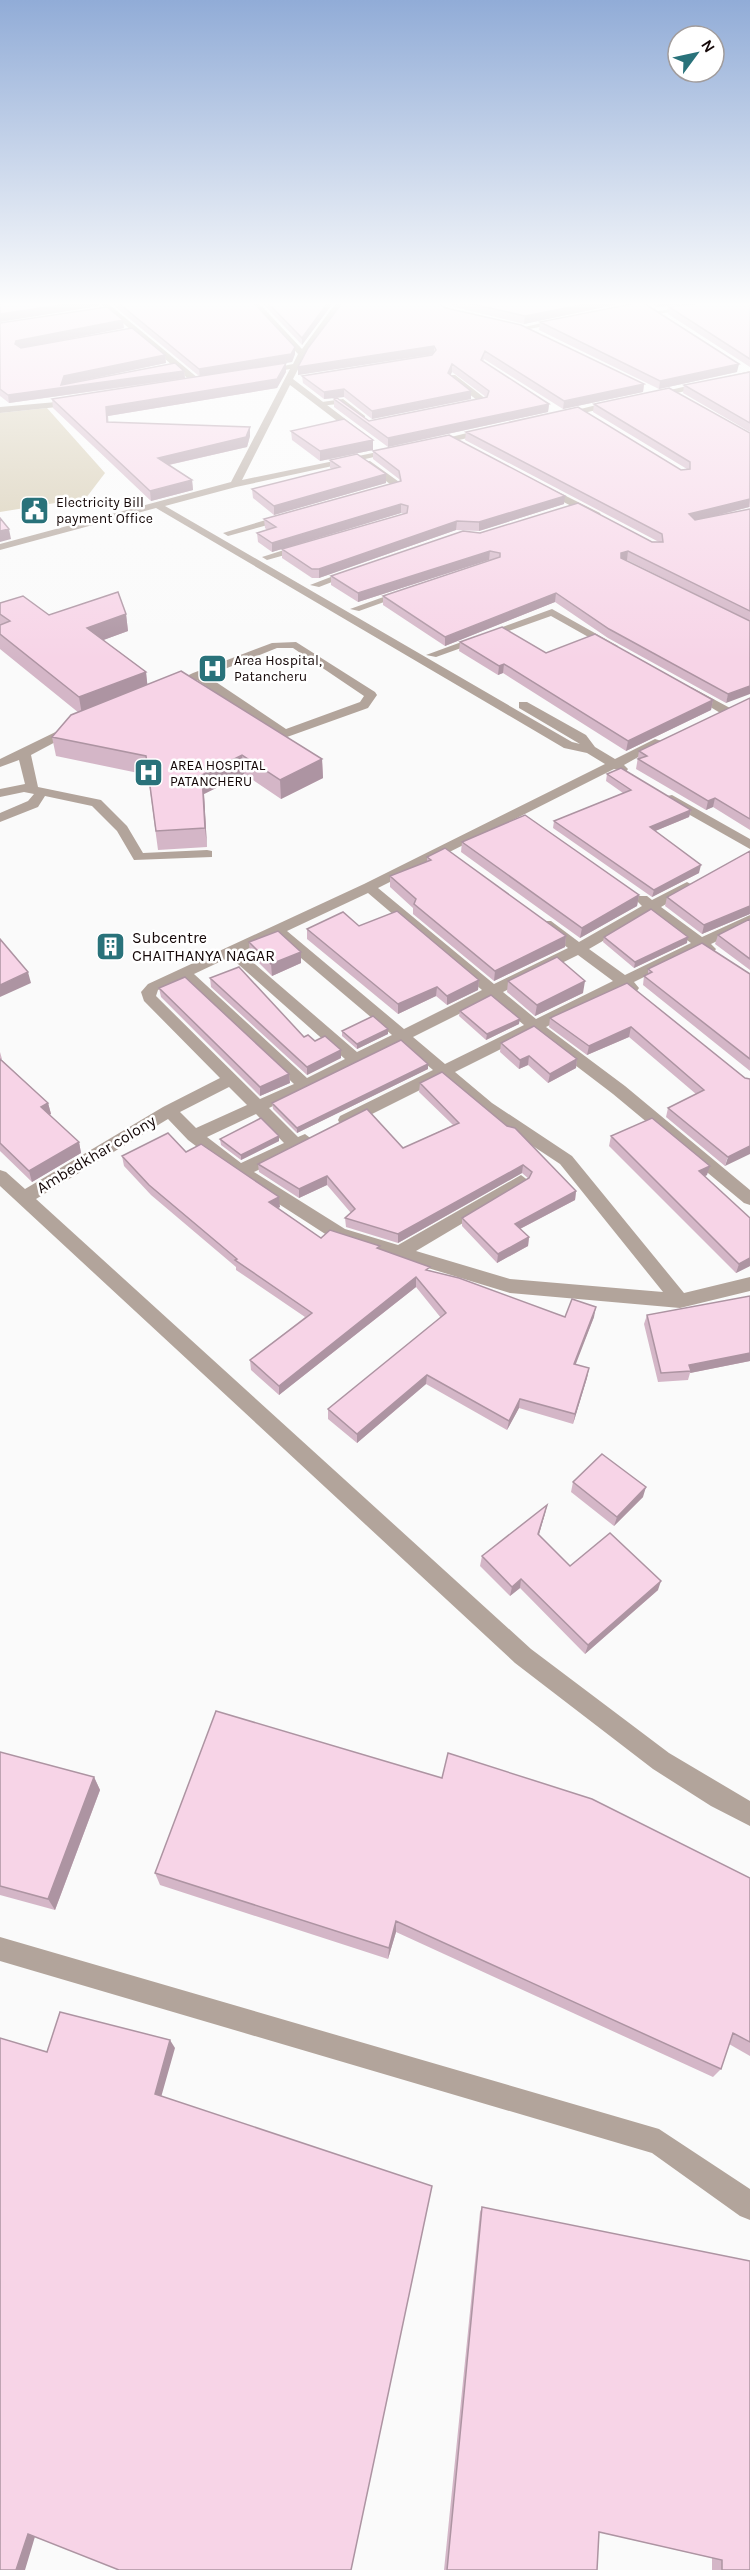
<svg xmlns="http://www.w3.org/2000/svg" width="750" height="2570" font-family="Karla,sans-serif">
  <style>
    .green { fill: #d3c8ac }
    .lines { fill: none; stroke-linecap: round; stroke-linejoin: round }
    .lane { fill: #b2a49b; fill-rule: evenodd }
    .street { fill: #b2a49b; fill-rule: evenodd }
    .wall { fill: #d4b6c7 }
    .shaded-wall { fill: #ad94a2 }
    .building { fill: #f7d4e7; stroke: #ad94a2; stroke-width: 1.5 }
    .labels { text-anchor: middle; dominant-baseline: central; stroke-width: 5; stroke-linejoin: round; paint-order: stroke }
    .far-poi-label { font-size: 14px; fill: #150808; stroke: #fff; text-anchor: start }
    .poi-label { font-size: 16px; fill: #150808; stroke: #fff; text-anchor: start }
    .street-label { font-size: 16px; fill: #150808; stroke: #fff }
  </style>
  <rect width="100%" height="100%" fill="#fafafa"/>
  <path class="green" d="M 47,408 L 105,473 L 86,498 L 0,512 L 0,413 Z"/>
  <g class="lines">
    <path class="lane" d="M 449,375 L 455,375 L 486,399 L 486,403 L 461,409 L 461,405 L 477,400 L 449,379 Z
      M 343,399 L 365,416 L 365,420 L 359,420 L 338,404 L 319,406 L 315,403 Z
      M 296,642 L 375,692 L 377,695 L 368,708 L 287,737 L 277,735 L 197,680 L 170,691 L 164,687 L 193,673 L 272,643 ZM 277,648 L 293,648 L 364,696 L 360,702 L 286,729 L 207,676 Z
      M 72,724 L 76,725 L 76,731 L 31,755 L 38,787 L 101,800 L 127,826 L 143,853 L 207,850 L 212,851 L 212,857 L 134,860 L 117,831 L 92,806 L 45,796 L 38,807 L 0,822 L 0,813 L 28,801 L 34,794 L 24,792 L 0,797 L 0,789 L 25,784 L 19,760 L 0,767 L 0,759 Z"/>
    <path class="street" d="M 97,301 L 105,301 L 198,378 L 198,382 L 192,382 Z
      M 249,301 L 257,301 L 302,349 L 335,304 L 363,301 L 341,308 L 306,354 L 293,379 L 365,434 L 357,436 L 290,385 L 242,480 L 397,448 L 402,451 L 236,487 L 165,506 L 572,742 L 580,744 L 519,708 L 519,702 L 527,702 L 586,735 L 595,747 L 615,759 L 655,739 L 665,742 L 624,765 L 628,769 L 626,772 L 614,769 L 378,888 L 494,984 L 568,948 L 541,927 L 541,921 L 551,921 L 579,942 L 642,906 L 635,899 L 637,896 L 647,896 L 652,900 L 687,882 L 694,886 L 692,889 L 661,907 L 702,937 L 750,915 L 750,925 L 711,944 L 716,949 L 714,952 L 709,954 L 700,949 L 634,982 L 639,988 L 637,991 L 632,993 L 623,988 L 546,1027 L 625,1086 L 750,1190 L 750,1205 L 744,1203 L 613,1094 L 533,1033 L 455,1072 L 492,1103 L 572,1156 L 684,1293 L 750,1277 L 750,1291 L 680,1308 L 510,1293 L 333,1239 L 234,1175 L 188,1140 L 168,1119 L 36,1199 L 531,1649 L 669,1753 L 750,1801 L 750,1826 L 711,1806 L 653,1769 L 515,1663 L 0,1186 L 0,1170 L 6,1172 L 25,1189 L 163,1107 L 220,1078 L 144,1001 L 141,992 L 148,984 L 364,884 L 605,764 L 587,753 L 564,748 L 156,508 L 0,550 L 0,544 L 231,482 L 290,369 L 263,374 L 259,371 L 293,364 L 298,354 ZM 368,893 L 482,990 L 404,1029 L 287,931 ZM 651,913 L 691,943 L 625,975 L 589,949 ZM 275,936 L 392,1035 L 357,1052 L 241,952 ZM 578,955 L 613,981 L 536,1019 L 503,992 ZM 230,957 L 345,1059 L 307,1078 L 194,974 ZM 182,979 L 294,1084 L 260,1099 L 156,996 L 158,990 ZM 491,998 L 524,1025 L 445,1064 L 413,1037 ZM 401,1043 L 433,1070 L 340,1116 L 338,1120 L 340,1124 L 352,1124 L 442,1079 L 480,1111 L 560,1164 L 663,1292 L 510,1279 L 416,1251 L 527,1185 L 529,1181 L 521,1175 L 398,1245 L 345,1229 L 254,1172 L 302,1149 L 313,1140 L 305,1134 L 298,1137 L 269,1108 ZM 229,1087 L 247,1105 L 196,1128 L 180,1112 ZM 256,1114 L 284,1143 L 241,1163 L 207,1137 Z
      M 695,306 L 692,310 L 655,314 L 651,312 Z
      M 563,318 L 566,322 L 524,330 L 520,328 Z
      M 750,371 L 750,377 L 649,399 L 645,396 Z
      M 79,400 L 80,402 L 76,405 L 0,413 L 0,407 Z
      M 616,400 L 619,401 L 619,405 L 561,418 L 557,415 Z
      M 487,428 L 490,429 L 490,433 L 432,446 L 427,443 Z
      M 364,461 L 370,461 L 402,484 L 382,494 L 376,494 L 376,490 L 390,484 L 364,465 Z
      M 544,485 L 600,513 L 601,515 L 592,517 L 541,490 L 539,488 Z
      M 289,513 L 294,516 L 293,518 L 228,536 L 223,533 Z
      M 306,543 L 311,546 L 310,548 L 267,560 L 262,557 Z
      M 349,570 L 358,572 L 319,587 L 310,585 Z
      M 403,590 L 412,592 L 359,611 L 350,609 Z
      M 552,609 L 618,646 L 608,648 L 551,616 L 436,657 L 426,655 Z
      M 691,687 L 730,708 L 732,711 L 722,714 L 687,693 L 685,691 Z
      M 672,795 L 750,839 L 750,849 L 667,802 L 667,796 Z
      M 0,1937 L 659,2129 L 750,2189 L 750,2220 L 740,2216 L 652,2153 L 0,1961 Z"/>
  </g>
  <path class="wall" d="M 108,301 L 252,301 L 295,354 L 292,362 L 282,363 L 286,363 L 286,372 L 277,388 L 108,416 L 108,422 L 250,436 L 247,447 L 169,465 L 192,480 L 193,490 L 151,501 L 53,408 L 52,399 L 182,379 L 9,403 L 0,396 L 0,323 L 124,328 L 46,343 L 165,355 L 166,363 L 65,384 L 184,371 L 185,378 L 199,376 Z
    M 260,301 L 348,301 L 333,303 L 302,345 Z
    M 441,301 L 633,301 L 524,324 L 454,307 Z
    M 647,301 L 710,301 L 657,307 Z
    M 750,301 L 750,367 L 668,314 L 669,307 Z
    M 446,308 L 644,384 L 643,392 L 563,409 L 484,359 L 483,362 L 549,404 L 548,412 L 388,447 L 334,407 L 334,399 L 369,421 L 486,397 L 452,372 L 450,375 L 471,391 L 471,399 L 372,419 L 344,397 L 324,399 L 303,383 L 302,376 L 432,354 L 298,375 L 298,367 Z
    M 540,322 L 737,372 L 659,389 L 539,330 Z
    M 750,372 L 750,432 L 683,393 L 684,385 Z
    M 594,404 L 750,433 L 750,507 L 706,518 L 750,509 L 750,621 L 627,560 L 625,560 L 750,621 L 726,703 L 608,638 L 555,602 L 445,646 L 383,605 L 383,596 L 492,560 L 489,560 L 358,602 L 331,585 L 331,576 L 480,533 L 659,542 L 465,440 L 466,432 L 681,470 L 687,469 L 593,412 Z
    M 291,431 L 373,440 L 373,450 L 320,461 L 292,440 Z
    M 373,451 L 564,504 L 479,531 L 456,530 L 319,578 L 312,578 L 282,558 L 282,549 L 405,514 L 401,513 L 272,552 L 258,542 L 257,533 L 267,530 L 265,528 L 264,519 L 400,481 L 399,479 L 373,459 Z
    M 330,460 L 386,483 L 274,515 L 253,498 L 252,489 L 332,469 L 330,468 Z
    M 0,603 L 49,615 L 126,614 L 128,631 L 103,640 L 146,672 L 147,685 L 322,759 L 323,778 L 281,799 L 244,774 L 204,794 L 207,847 L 158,850 L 148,775 L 56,756 L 52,737 L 79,713 L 0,649 Z
    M 460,642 L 546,653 L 713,700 L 711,710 L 626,751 L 503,673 L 498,675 L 459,651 Z
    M 750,698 L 750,830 L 713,807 L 706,810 L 636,769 L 639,751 Z
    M 607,774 L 691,810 L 689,817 L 655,831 L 699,873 L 652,897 L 553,828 L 554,821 L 623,793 L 606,781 Z
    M 462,842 L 639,895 L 637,906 L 580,938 L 461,852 Z
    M 750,851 L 750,914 L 702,934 L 665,906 L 667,897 Z
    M 427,857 L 566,936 L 565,947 L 494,981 L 413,914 L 413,908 L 390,887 L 390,876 L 427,862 Z
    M 750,919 L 750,970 L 715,944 L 718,935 Z
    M 359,926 L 479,980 L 478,990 L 447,1005 L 436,996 L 398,1014 L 307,939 L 307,929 Z
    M 604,937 L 687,943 L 634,968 L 603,942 Z
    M 249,942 L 301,963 L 272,976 L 250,954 Z
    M 648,969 L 750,974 L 750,1071 L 643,985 L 644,976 L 648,974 Z
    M 210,978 L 304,1037 L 315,1041 L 341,1058 L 307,1075 L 211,987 Z
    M 508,981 L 583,993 L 535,1016 L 507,992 Z
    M 627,983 L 745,1078 L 750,1079 L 725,1166 L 666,1117 L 668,1108 L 696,1094 L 629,1037 L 587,1055 L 549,1027 L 550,1018 Z
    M 159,988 L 289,1074 L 290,1083 L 260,1096 L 161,997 Z
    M 460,1011 L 519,1024 L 486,1040 L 459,1016 Z
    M 342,1031 L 388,1034 L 357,1049 L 342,1036 Z
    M 501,1043 L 577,1059 L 576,1068 L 548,1083 L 528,1065 L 519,1069 L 500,1052 Z
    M 0,1052 L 2,1059 L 1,1059 L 48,1103 L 51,1114 L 49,1115 L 79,1142 L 81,1153 L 32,1182 L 0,1151 Z
    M 428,1064 L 428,1069 L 297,1133 L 273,1109 L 272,1103 Z
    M 420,1083 L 576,1191 L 575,1200 L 520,1229 L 529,1237 L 528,1246 L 497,1263 L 462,1226 L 462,1218 L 529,1179 L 522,1173 L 398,1243 L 346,1227 L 345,1218 L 351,1213 L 327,1185 L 299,1198 L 259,1172 L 258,1164 L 403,1148 L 453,1125 L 419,1092 Z
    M 611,1136 L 707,1175 L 705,1176 L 750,1266 L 736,1273 L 609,1146 Z
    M 220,1139 L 279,1141 L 241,1160 L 221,1145 Z
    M 186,1152 L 280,1207 L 278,1208 L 321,1238 L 380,1249 L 429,1270 L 565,1317 L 594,1317 L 575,1364 L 589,1368 L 587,1378 L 573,1424 L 519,1408 L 507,1430 L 426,1384 L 357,1443 L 328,1419 L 328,1409 L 441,1318 L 416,1287 L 279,1395 L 251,1370 L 250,1360 L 305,1317 L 236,1270 L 236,1267 L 151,1195 L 124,1166 L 122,1156 Z
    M 750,1296 L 750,1361 L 690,1373 L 688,1380 L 658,1382 L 644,1324 L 647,1315 Z
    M 573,1482 L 643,1497 L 614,1526 L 571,1492 Z
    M 547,1505 L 539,1535 L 570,1566 L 658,1590 L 585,1654 L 520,1588 L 510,1596 L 480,1566 L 482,1556 Z
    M 0,1752 L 94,1777 L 100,1790 L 55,1910 L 0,1895 Z
    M 155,1873 L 750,1878 L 750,2056 L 729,2044 L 721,2069 L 713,2077 L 396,1932 L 388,1959 L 160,1885 Z
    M 482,2207 L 750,2570 L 712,2570 L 712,2558 L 599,2532 L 597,2570 L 444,2570 L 480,2212 Z"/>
  <path class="shaded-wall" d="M 88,301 L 99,301 L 99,306 L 0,322 L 0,314 Z
    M 329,301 L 348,301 L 333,303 L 302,345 L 302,338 Z
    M 601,301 L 633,301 L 524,324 L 525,316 Z
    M 657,301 L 710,301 L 657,307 Z
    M 123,320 L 124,328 L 18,349 L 15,344 L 16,341 Z
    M 434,346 L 434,354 L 298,375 L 298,367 Z
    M 295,347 L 295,354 L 292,362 L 200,377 L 199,369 Z
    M 165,355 L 166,363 L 66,384 L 184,371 L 185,378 L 9,403 L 8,395 L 61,385 L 64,376 Z
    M 286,363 L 286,372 L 277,388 L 108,416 L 109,431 L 106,407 Z
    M 452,364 L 452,372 L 448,381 L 448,373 Z
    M 739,364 L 737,372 L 659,389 L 660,381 Z
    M 644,384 L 643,392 L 563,409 L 564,401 Z
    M 344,389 L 344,397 L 324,399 L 324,392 Z
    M 471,391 L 471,399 L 372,419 L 372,411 Z
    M 549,404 L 548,412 L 388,447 L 388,438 Z
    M 250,427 L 250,436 L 247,447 L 159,467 L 158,458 Z
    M 373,440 L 373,450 L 320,461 L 320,451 Z
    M 386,474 L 386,483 L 274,515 L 274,506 Z
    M 192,480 L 193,490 L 151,501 L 150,491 Z
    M 565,496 L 564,504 L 479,531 L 479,522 Z
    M 750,499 L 749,507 L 688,523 L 689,514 Z
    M 401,504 L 401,513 L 272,552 L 272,543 Z
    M 457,521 L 456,530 L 319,578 L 319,569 Z
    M 9,529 L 11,539 L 0,542 L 0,531 Z
    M 490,551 L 489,560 L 358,602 L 358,593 Z
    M 628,551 L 627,560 L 620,562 L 621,553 Z
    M 556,593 L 555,602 L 445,646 L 445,637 Z
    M 126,614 L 128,631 L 90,645 L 87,628 Z
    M 504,664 L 503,673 L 498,675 L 499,666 Z
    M 146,672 L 148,690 L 82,715 L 79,697 Z
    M 750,686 L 750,694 L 726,703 L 728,694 Z
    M 713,700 L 711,710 L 626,751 L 628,741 Z
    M 242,755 L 244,774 L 204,794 L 207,847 L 205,828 L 202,775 Z
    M 322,759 L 323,778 L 281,799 L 280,780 Z
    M 715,798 L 713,807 L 706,810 L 708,801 Z
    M 691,810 L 689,817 L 648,834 L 650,827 Z
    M 701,865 L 699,873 L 652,897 L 654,890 Z
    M 639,895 L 637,906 L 580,938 L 582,928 Z
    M 750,906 L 750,914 L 702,934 L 704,925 Z
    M 566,936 L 565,947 L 494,981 L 495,971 Z
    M 688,937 L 687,943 L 634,968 L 635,962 Z
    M 301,952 L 301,963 L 272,976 L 271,964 Z
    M 28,972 L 31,983 L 0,997 L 0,985 Z
    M 479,980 L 478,990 L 447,1005 L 447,996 Z
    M 585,981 L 583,993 L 535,1016 L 537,1005 Z
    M 437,987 L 436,996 L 398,1014 L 398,1004 Z
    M 520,1019 L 519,1024 L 486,1040 L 487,1034 Z
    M 631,1027 L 629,1037 L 587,1055 L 589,1046 Z
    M 388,1029 L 388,1034 L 357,1049 L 357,1044 Z
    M 341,1050 L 341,1058 L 307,1075 L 307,1067 Z
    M 529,1056 L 528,1065 L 519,1069 L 520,1060 Z
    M 577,1059 L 576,1068 L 548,1083 L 550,1074 Z
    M 428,1064 L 428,1069 L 297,1133 L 297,1128 Z
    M 289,1074 L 290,1083 L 260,1096 L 260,1087 Z
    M 48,1103 L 51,1114 L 43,1118 L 41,1107 Z
    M 279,1136 L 279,1141 L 241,1160 L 241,1155 Z
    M 79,1142 L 81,1153 L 32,1182 L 29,1171 Z
    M 750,1146 L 750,1154 L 725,1166 L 728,1157 Z
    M 523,1165 L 522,1173 L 398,1243 L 398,1234 Z
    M 710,1166 L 707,1175 L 697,1180 L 699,1171 Z
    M 327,1176 L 327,1185 L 299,1198 L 299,1189 Z
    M 576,1191 L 575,1200 L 514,1232 L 515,1224 Z
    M 279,1197 L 280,1207 L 270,1212 L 269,1202 Z
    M 529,1237 L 528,1246 L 497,1263 L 498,1254 Z
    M 750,1258 L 750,1266 L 736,1273 L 739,1264 Z
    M 416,1277 L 416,1287 L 279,1395 L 279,1386 Z
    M 596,1307 L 594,1317 L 572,1374 L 574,1364 Z
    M 750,1353 L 750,1361 L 690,1373 L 691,1371 L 689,1365 Z
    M 589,1368 L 587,1378 L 573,1424 L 575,1414 Z
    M 427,1375 L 426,1384 L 357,1443 L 357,1434 Z
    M 520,1399 L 519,1408 L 507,1430 L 509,1421 Z
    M 646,1487 L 643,1497 L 614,1526 L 617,1517 Z
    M 547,1505 L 545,1514 L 536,1544 L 538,1534 Z
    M 521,1579 L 520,1588 L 510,1596 L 512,1587 Z
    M 661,1581 L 658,1590 L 585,1654 L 588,1645 Z
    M 94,1777 L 100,1790 L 55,1910 L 48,1899 Z
    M 396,1921 L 396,1932 L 388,1959 L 389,1948 Z
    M 170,2040 L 175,2048 L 160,2101 L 155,2094 Z
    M 37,2530 L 25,2570 L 16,2570 L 28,2534 Z"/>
  <path class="building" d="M 0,301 L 88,301 L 0,314 Z
    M 116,301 L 252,301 L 295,347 L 291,354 L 199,369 Z
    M 266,301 L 329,301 L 302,338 Z
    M 348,301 L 435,301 L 446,308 L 521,325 L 644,384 L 564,401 L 485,351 L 481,360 L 549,404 L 388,438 L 334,399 L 337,398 L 369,421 L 487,397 L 489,391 L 452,364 L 448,373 L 471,391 L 372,411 L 344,389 L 324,392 L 302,376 L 432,355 L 436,350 L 434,346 L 298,367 L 308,348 L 342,303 Z
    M 459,301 L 601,301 L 525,316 Z
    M 714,301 L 750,301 L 750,359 L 669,307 Z
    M 642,302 L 739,364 L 660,381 L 540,322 Z
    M 107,307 L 123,320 L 16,341 L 15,344 L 21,348 L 132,328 L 165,355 L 64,376 L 61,385 L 175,363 L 184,371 L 8,395 L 0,389 L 0,323 Z
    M 286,363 L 277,379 L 106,407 L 107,422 L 250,427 L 246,437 L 158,458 L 192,480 L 150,491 L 52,399 Z
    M 750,372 L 750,423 L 684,385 Z
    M 669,388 L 750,433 L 750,499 L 689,514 L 695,520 L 750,509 L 750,611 L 628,551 L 621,553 L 621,558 L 750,621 L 750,686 L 728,694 L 609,629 L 556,593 L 445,637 L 383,596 L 500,557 L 500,553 L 490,551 L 358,593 L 331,576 L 463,531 L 480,533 L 578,503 L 652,542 L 663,542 L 662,534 L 466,432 L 578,407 L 681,470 L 690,469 L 690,462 L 594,404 Z
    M 344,419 L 373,440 L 320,451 L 291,431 Z
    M 449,435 L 565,496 L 479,522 L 457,521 L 319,569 L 312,569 L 282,549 L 407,513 L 408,506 L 401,504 L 272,543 L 257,533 L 276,527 L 264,519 L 401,481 L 399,471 L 373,451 Z
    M 357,454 L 386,474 L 274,506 L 252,489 L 340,467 L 330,460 Z
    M 0,518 L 9,529 L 0,531 Z
    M 118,592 L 126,614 L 87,628 L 146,672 L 79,697 L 0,634 L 0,625 L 10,621 L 0,614 L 0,603 L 23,596 L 49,615 Z
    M 502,627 L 546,653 L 595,634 L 713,700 L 628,741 L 504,664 L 499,666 L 460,642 Z
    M 181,671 L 322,759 L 280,780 L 242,755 L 202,775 L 205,828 L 156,831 L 146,756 L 52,737 L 71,715 Z
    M 750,698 L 750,819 L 715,798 L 708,801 L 638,759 L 647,756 L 639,751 Z
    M 621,768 L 691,810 L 650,827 L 701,865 L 654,890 L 554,821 L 631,790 L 607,774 Z
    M 525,815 L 639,895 L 582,928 L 462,842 Z
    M 445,848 L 566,936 L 495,971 L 414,904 L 416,899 L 390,876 L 431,860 L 427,857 Z
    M 750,851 L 750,906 L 704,925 L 667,897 Z
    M 651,909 L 688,937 L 635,962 L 604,937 Z
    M 397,911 L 479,980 L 447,996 L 437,987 L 398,1004 L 307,929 L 343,912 L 359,926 Z
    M 750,919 L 750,959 L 718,935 Z
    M 278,931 L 301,952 L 271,964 L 249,942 Z
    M 0,939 L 28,972 L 0,985 Z
    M 702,943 L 750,974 L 750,1059 L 644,976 L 652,972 L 648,969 Z
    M 557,957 L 585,981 L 537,1005 L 508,981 Z
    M 239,967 L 304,1037 L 308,1035 L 315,1041 L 325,1036 L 341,1050 L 307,1067 L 210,978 Z
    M 185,977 L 289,1074 L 260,1087 L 159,988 Z
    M 627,983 L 745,1078 L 750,1079 L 750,1146 L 728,1157 L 668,1108 L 704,1090 L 631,1027 L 589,1046 L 550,1018 Z
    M 491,995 L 520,1019 L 487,1034 L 460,1011 Z
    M 373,1016 L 388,1029 L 357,1044 L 342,1031 Z
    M 534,1026 L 577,1059 L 550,1074 L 529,1056 L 520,1060 L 501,1043 Z
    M 401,1040 L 428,1064 L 297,1128 L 272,1103 Z
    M 0,1059 L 48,1103 L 41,1107 L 79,1142 L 29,1171 L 0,1143 Z
    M 442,1072 L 507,1126 L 515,1128 L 576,1191 L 515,1224 L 529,1237 L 498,1254 L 462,1218 L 529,1178 L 532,1172 L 523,1165 L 398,1234 L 345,1218 L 355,1209 L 327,1176 L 299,1189 L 258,1164 L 367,1109 L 403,1148 L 459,1123 L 420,1083 Z
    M 261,1118 L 279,1136 L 241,1155 L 220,1139 Z
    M 652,1118 L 710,1166 L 699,1171 L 750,1218 L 750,1258 L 739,1264 L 611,1136 Z
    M 168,1133 L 186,1152 L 201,1144 L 279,1197 L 269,1202 L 321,1238 L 330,1230 L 380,1246 L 377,1248 L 430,1267 L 426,1270 L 459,1278 L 565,1317 L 572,1299 L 596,1307 L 574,1364 L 589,1368 L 575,1414 L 520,1399 L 509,1421 L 427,1375 L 357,1434 L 328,1409 L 446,1313 L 416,1277 L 279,1386 L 250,1360 L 312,1313 L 235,1260 L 237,1259 L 149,1185 L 122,1156 Z
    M 750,1296 L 750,1353 L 689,1365 L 691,1371 L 661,1373 L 647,1315 Z
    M 602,1454 L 646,1487 L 617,1517 L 573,1482 Z
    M 547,1505 L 538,1534 L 570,1566 L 610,1533 L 661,1581 L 588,1645 L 521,1579 L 512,1587 L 482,1556 Z
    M 216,1711 L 442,1778 L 448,1753 L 592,1799 L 750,1878 L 750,2042 L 733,2033 L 721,2069 L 396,1921 L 389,1948 L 155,1873 Z
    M 0,1752 L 94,1777 L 48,1899 L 0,1886 Z
    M 60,2012 L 170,2040 L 155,2094 L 432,2186 L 351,2570 L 119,2570 L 28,2534 L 16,2570 L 0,2570 L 0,2038 L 47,2052 Z
    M 482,2207 L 750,2261 L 750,2570 L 722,2570 L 722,2560 L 599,2532 L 597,2570 L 447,2570 Z"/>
  <linearGradient id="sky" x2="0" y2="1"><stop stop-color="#91acd7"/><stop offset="0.46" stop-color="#fdfdfd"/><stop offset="1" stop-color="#fdfdfd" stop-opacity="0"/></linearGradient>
  <rect width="750" height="660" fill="url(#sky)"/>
  <defs>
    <symbol id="civic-square" viewBox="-11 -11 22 22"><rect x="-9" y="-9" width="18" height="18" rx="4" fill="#29727a" stroke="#fff"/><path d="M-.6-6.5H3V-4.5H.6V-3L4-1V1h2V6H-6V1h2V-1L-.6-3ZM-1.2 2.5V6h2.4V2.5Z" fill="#fff"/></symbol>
    <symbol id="hospital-square" viewBox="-11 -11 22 22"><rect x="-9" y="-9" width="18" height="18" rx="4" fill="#29727a" stroke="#fff"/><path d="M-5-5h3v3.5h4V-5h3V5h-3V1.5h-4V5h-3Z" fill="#fff"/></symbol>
    <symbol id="building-square" viewBox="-11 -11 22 22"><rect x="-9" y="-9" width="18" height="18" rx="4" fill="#29727a" stroke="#fff"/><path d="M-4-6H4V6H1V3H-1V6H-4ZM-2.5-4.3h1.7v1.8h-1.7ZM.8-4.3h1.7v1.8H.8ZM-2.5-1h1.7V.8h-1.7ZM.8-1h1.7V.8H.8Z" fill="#fff"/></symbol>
  </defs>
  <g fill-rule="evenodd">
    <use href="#civic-square" x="18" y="494" width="33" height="33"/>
    <use href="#hospital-square" x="196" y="652" width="33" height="33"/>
    <use href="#hospital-square" x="132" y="756" width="33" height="33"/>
    <use href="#building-square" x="94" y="930" width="33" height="33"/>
  </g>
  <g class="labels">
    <g class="far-poi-label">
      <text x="56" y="502">Electricity Bill<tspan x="56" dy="16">payment Office</tspan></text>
      <text x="234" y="660">Area Hospital,<tspan x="234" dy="16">Patancheru</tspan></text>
      <text x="170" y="765">AREA HOSPITAL<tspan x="170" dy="16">PATANCHERU</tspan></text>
    </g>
    <g class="poi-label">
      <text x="132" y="937">Subcentre<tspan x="132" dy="18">CHAITHANYA NAGAR</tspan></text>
    </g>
    <g class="street-label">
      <text transform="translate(96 1154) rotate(-31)">Ambedkhar colony</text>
    </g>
  </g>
  <g transform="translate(696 54) rotate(57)"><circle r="28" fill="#ffffff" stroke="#a19c9c" stroke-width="1.5"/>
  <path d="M0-4.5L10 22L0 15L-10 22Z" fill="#29727a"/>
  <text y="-9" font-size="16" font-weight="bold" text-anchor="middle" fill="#150808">N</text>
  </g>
</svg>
